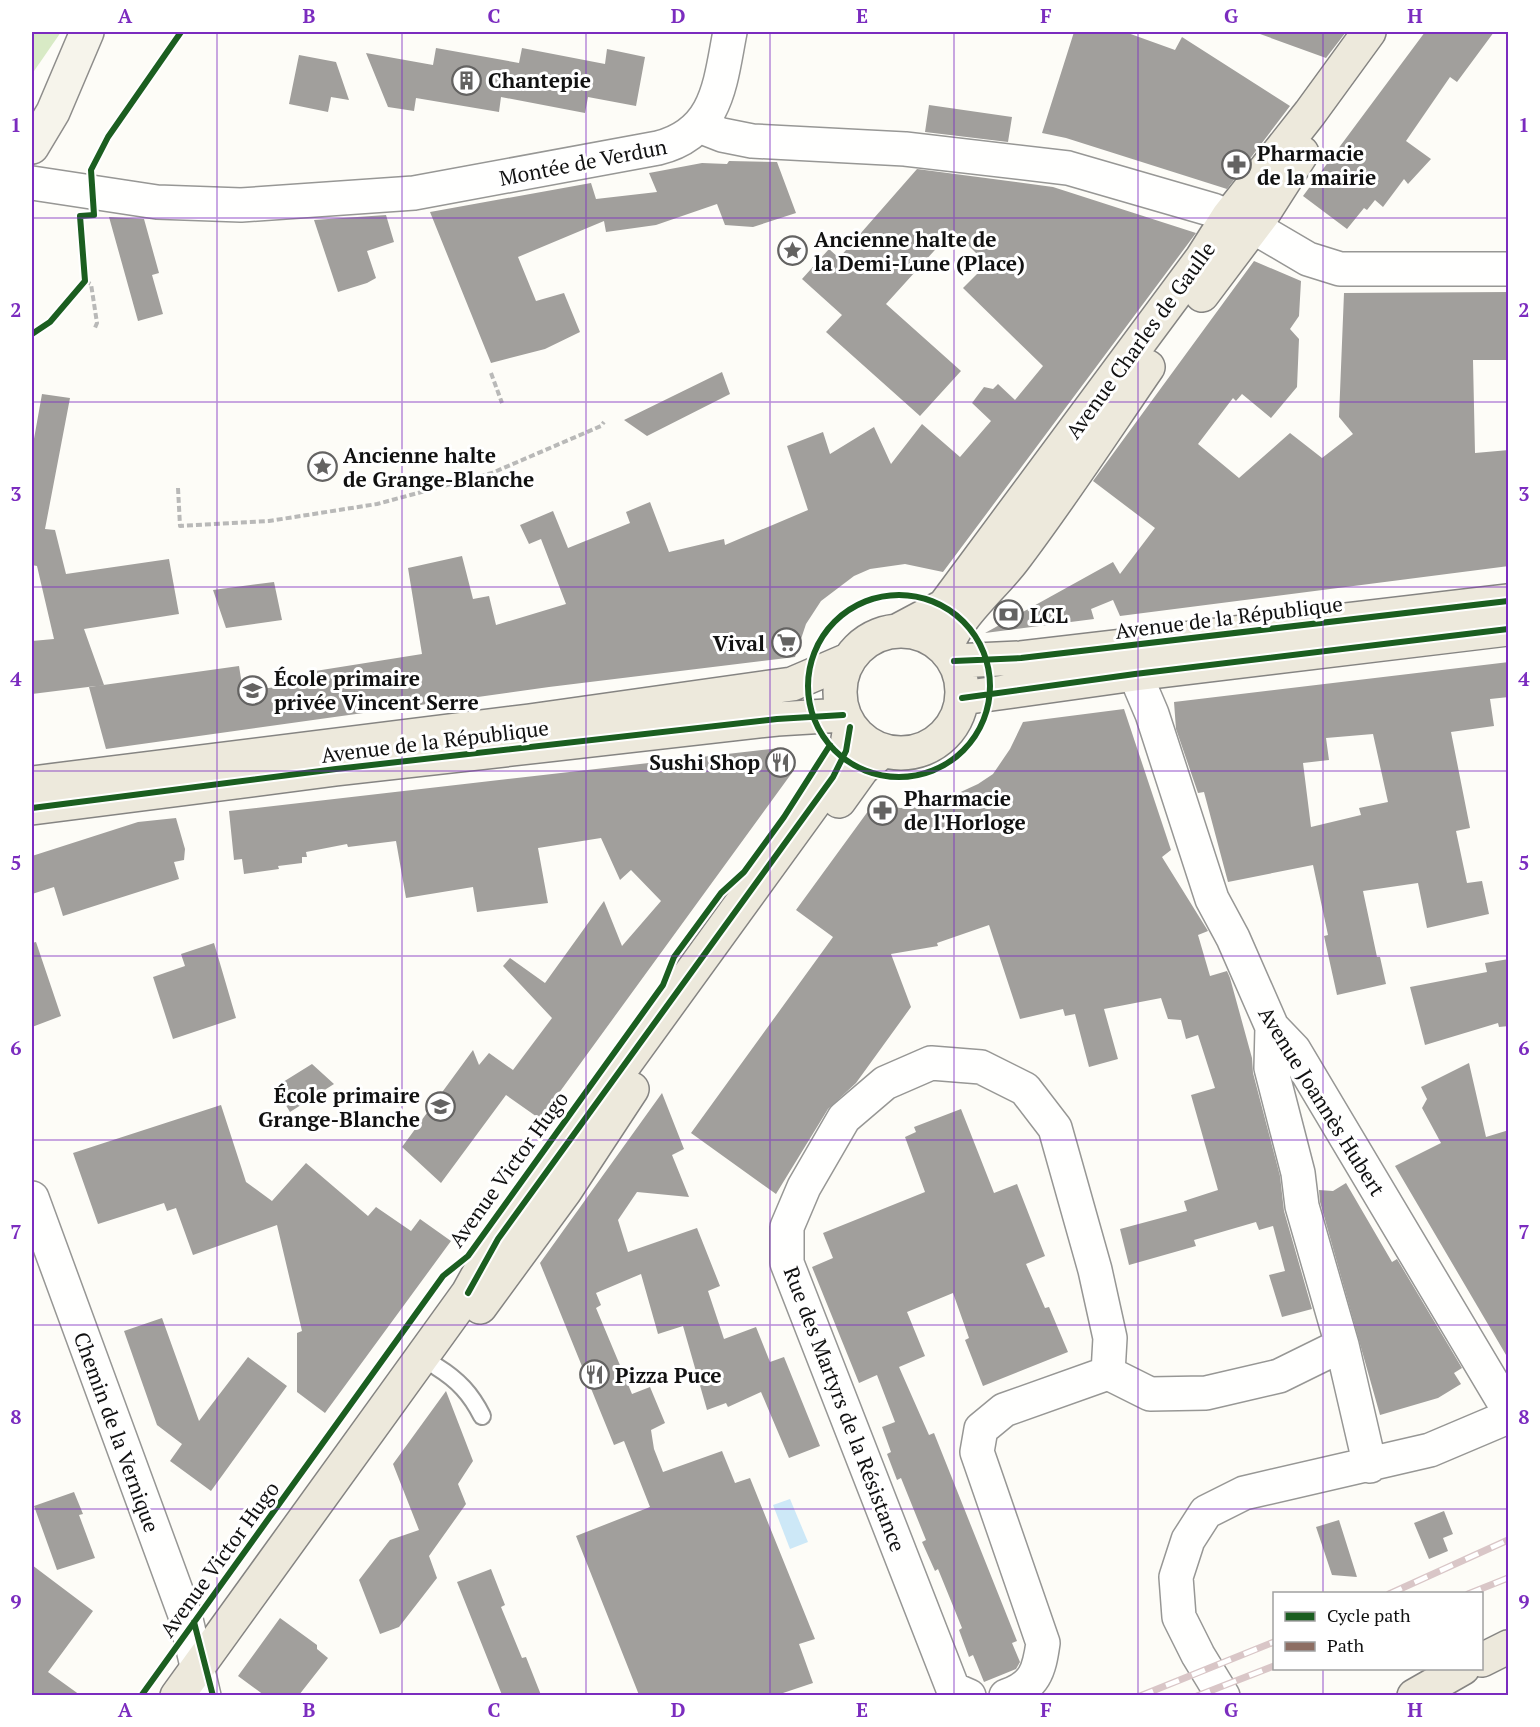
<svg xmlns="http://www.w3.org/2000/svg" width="1540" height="1727" font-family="'PT Serif',serif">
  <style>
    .forest { fill: #d8eac5 }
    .water { fill: #cde8f7 }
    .building { fill: #a19f9c; fill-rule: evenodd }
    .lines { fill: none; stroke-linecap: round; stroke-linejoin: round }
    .lane-casing { stroke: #979795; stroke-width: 20 }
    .street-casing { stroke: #979795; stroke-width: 36 }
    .secondary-casing { stroke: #8e8d8b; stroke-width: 36 }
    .primary-casing { stroke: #858482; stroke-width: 36 }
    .path { stroke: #b9b9b8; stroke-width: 4; stroke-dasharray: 6 3; stroke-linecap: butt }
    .lane { stroke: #fffffe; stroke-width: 16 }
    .street { stroke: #fffffe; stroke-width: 33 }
    .secondary { stroke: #f6f4eb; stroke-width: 33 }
    .primary { stroke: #ede9dc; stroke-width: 33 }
    .rail-casing { stroke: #d9c6c7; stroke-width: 7 }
    .rail { stroke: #fff; stroke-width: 4.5; stroke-dasharray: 14; stroke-linecap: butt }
    .quiet { stroke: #8d6e63; stroke-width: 4.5; stroke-dasharray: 9 4.5; stroke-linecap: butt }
    .cycleway-casing { stroke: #fff; stroke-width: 10 }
    .cycleway { stroke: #1b5e20; stroke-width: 6 }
    .grid { fill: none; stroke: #7b2cbf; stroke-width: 1.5; stroke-opacity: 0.55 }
    .labels { text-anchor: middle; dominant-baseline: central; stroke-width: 6; stroke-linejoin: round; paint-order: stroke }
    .poi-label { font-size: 21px; font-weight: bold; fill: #111; stroke: #fff; text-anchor: start }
    .street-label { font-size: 21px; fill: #111; stroke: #fff }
    .neatline { fill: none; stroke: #7b2cbf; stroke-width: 2 }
    .grid-label { font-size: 20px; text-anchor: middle; font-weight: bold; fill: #7b2cbf }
  </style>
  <rect width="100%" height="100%" fill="#fdfcf7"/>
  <path class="forest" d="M 32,32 L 61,32 L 32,74 Z"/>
  <path class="water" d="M 790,1499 L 808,1542 L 790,1549 L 773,1505 Z"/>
  <path class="building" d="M 1074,32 L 1125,32 L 1175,50 L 1182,37 L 1290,106 L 1227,189 L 1066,138 L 1042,133 Z
    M 1260,32 L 1346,32 L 1326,58 L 1260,34 Z
    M 1425,32 L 1494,32 L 1457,82 L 1450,77 L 1406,141 L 1431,159 L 1408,184 L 1404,179 L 1383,207 L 1375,200 L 1367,210 L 1364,208 L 1347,229 L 1303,196 Z
    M 436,48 L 519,63 L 522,48 L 605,64 L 607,49 L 645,57 L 636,106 L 588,97 L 585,113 L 501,97 L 499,112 L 416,98 L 414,111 L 388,107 L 366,53 L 433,65 Z
    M 299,55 L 336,62 L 349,100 L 331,97 L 328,112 L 289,104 Z
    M 929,105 L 1012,117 L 1008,142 L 925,132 Z
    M 729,161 L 777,162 L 796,213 L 753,227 L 725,225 L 717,204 L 656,225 L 606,232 L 604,221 L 518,257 L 536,301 L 564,293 L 580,332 L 545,349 L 491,363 L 430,212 L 591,183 L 596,199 L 657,192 L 649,173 L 702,163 L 727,164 Z
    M 917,169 L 1053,187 L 1196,233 L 943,572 L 905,564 L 870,569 L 854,576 L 821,601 L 806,624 L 795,657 L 549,687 L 106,749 L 89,687 L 239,666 L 243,691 L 310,683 L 309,672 L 422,654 L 408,568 L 462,556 L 473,599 L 489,596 L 496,625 L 566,604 L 541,539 L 529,544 L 520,525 L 553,511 L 568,548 L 630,523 L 626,512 L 650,502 L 669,552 L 724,539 L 725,545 L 808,510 L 787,446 L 823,432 L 830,454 L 874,427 L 891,464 L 922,424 L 960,457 L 991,421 L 972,403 L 984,387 L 993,389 L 998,384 L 1015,400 L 1043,366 L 963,288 L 987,264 L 953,230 L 886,304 L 961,371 L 920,416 L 826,332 L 842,315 L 802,279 L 829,249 L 839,258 Z
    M 386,215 L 394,242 L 367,251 L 376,278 L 367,283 L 338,292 L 314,220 Z
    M 109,217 L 144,219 L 159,273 L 152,275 L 163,314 L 138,321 Z
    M 1254,261 L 1301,281 L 1299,316 L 1290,329 L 1299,339 L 1297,387 L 1271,418 L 1242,394 L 1236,401 L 1233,398 L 1198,444 L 1239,478 L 1290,433 L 1322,458 L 1353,434 L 1339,417 L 1344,293 L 1509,292 L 1509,360 L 1473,360 L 1475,453 L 1509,450 L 1509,566 L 1120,616 L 1113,600 L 1091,609 L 1094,619 L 985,633 L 1113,562 L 1120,574 L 1155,528 L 1093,481 Z
    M 722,372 L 730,394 L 647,436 L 624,420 Z
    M 42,394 L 70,398 L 45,529 L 55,530 L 66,574 L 169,559 L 179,614 L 84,629 L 104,685 L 32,694 L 32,641 L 54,639 L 37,566 L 32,565 L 32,450 Z
    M 274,582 L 282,620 L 226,628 L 213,590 Z
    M 1509,662 L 1509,697 L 1490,699 L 1494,726 L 1451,732 L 1470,828 L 1456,831 L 1467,883 L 1482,881 L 1489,914 L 1427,928 L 1418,883 L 1363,891 L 1377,957 L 1380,957 L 1386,984 L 1337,995 L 1324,936 L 1328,935 L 1313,865 L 1228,882 L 1204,792 L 1198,793 L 1176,729 L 1174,702 ZM 1373,734 L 1388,802 L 1359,808 L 1361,815 L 1311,827 L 1303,763 L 1329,760 L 1326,738 Z
    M 1124,709 L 1171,850 L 1162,857 L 1208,931 L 1198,935 L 1210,976 L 1227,971 L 1230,978 L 1252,1058 L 1253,1073 L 1280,1176 L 1284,1211 L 1312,1309 L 1282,1317 L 1269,1275 L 1285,1271 L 1273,1226 L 1259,1230 L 1256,1222 L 1194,1240 L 1196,1246 L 1129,1265 L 1120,1229 L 1187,1211 L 1184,1201 L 1218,1190 L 1191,1095 L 1215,1088 L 1198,1035 L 1186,1039 L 1181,1020 L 1168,1019 L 1161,998 L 1104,1009 L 1118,1059 L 1089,1067 L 1075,1014 L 1065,1016 L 1063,1009 L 1020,1019 L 989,925 L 937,943 L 938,946 L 891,954 L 911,1007 L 856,1083 L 828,1109 L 776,1194 L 691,1133 L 833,937 L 796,910 L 874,803 L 900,808 L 928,807 L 978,784 L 993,774 L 1010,749 L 1023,722 Z
    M 780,748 L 794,770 L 540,1119 L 506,1095 L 441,1183 L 402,1147 L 473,1050 L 479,1065 L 489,1053 L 513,1070 L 552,1018 L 503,966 L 510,958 L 545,983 L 604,901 L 622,946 L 661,901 L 631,870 L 620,880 L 601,838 L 538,848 L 548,903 L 477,912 L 473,887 L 406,898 L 396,841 L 348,847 L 347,844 L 306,852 L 307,857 L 302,857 L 302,863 L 278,866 L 279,869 L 244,874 L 242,859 L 234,860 L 229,811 Z
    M 176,818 L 185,849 L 184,860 L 174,862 L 179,879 L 63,916 L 54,887 L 32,894 L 32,856 L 138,822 Z
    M 36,942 L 61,1016 L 32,1027 L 32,943 Z
    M 214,943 L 236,1018 L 173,1039 L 153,977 L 185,966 L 181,954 Z
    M 1509,959 L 1509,1026 L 1499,1027 L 1498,1023 L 1425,1045 L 1410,987 L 1487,972 L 1485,963 Z
    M 1469,1063 L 1486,1137 L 1509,1130 L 1509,1360 L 1395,1166 L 1441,1143 L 1422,1108 L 1427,1099 L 1421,1087 Z
    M 312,1064 L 334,1084 L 290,1112 L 275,1087 Z
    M 662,1093 L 684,1149 L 672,1155 L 689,1197 L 637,1192 L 618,1220 L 628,1252 L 697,1228 L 720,1286 L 708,1291 L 724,1339 L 756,1327 L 770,1362 L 784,1357 L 820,1446 L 789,1458 L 761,1392 L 728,1407 L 726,1403 L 707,1410 L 683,1326 L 658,1334 L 641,1274 L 596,1293 L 601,1305 L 596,1308 L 632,1394 L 650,1387 L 665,1423 L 651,1430 L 654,1449 L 663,1472 L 722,1451 L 735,1483 L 750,1478 L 815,1639 L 799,1644 L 813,1683 L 777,1695 L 639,1695 L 576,1536 L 650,1507 L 624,1441 L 614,1445 L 540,1263 Z
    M 221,1105 L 246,1182 L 272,1201 L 306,1163 L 368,1216 L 376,1207 L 411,1231 L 420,1219 L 451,1241 L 325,1413 L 297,1392 L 297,1333 L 302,1331 L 277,1225 L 193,1255 L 176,1208 L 167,1211 L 164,1203 L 98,1224 L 73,1153 Z
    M 961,1109 L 994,1193 L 1017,1184 L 1045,1256 L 1026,1264 L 1045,1308 L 1049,1307 L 1068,1352 L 983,1386 L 965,1340 L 969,1338 L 953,1293 L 907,1312 L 925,1356 L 899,1367 L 929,1435 L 934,1433 L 1017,1641 L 1012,1643 L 1020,1662 L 1016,1669 L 984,1682 L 973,1655 L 969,1657 L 959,1630 L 962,1628 L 938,1569 L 935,1571 L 922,1542 L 926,1540 L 901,1478 L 897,1480 L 887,1454 L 891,1452 L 882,1427 L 895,1422 L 877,1375 L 859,1383 L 812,1267 L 833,1258 L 823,1233 L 925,1192 L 905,1137 L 916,1132 L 914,1127 Z
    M 1346,1183 L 1392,1262 L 1397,1259 L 1462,1368 L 1454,1373 L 1461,1384 L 1438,1398 L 1380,1415 L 1320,1202 L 1319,1190 L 1333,1191 Z
    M 162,1318 L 199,1421 L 248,1357 L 287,1386 L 211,1491 L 170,1461 L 182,1444 L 157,1425 L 124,1331 Z
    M 446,1391 L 473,1461 L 458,1484 L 466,1504 L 429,1556 L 437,1578 L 399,1627 L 380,1634 L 359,1580 L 390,1540 L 419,1530 L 393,1464 Z
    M 74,1492 L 83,1514 L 79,1515 L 95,1558 L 57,1570 L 34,1506 Z
    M 1444,1511 L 1453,1534 L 1443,1538 L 1448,1551 L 1429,1559 L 1414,1523 Z
    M 1339,1520 L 1357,1577 L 1332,1575 L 1316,1527 Z
    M 32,1565 L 93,1611 L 48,1672 L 80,1695 L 32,1695 Z
    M 491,1569 L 505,1605 L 501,1607 L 522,1658 L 526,1657 L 541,1695 L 502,1695 L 457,1582 Z
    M 280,1618 L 317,1645 L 317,1649 L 328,1658 L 299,1695 L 264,1695 L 238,1676 Z"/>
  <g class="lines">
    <defs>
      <path id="lane" d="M 437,1367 C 458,1380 471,1394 482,1416"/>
      <path id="street" d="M 699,126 L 722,135 L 752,141 L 905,149 L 1068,168 L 1213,210 L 1262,232 L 1308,259 L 1340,269 L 1508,269
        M 32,183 L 157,202 L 241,205 L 414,193 L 658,148 C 718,133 720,83 730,32
        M 1135,674 L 1152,714 L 1212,899 L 1233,938 L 1272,1027 L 1294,1050 L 1508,1409
        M 1272,1027 L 1271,1068 L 1298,1173 L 1302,1206 L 1342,1345 L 1370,1466
        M 32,1198 L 185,1615 L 204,1696
        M 969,1696 L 953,1689 L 787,1263 L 787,1227 L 804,1187 L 844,1118 L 885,1083 L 931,1063 L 981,1067 L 1025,1089 L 1055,1128 L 1095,1270 L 1110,1338 L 1108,1373
        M 1006,1696 C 1035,1686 1039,1671 1043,1643 L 977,1452 L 981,1429 L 1004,1410 L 1108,1373 L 1150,1394 L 1206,1393 L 1279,1376 L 1342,1345
        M 1223,1696 L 1198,1655 L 1179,1617 L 1176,1577 L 1188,1540 L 1206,1512 L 1244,1493 L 1430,1450 L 1508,1417"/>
      <path id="secondary" d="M 32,147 L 53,112 L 87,32"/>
      <path id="primary" d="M 1202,295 L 1263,214 L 1302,153
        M840 692a61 61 0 1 1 122 0a61 61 0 1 1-122 0Z
        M 897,631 L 944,606 L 1202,258 L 1228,217 L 1310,113 L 1369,32
        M 946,651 C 953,619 994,586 1014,559 C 1061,497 1104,431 1148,367
        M 954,661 L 1021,658 L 1508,601
        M 962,698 L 1135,674 L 1508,629
        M 32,783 L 529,721 L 792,684 L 848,660
        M 839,801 L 862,769 L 882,751
        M 32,808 L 336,769 L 777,719 L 843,715
        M 480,1307 L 565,1191 L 632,1089
        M 1482,1660 L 1508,1647
        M 177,1696 L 468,1293 L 498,1239 L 833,777 L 846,751 L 850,727
        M 1414,1696 L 1463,1668"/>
    </defs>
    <use href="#lane" class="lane-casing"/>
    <use href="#street" class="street-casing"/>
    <use href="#secondary" class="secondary-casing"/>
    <use href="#primary" class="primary-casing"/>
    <path class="path" d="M 95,164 L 108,137 L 181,32
      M 85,281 L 91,284 L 97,323 L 94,330
      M 32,334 L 50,322 L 85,281 L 81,220
      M 491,373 L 502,403
      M 178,488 L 180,526 L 269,521 L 377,504 L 492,473 L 601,426 L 604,422"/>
    <use href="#lane" class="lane"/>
    <use href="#street" class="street"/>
    <use href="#secondary" class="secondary"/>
    <use href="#primary" class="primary"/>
    <defs>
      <path id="rail" d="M 1389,1594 L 1508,1540
        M 1468,1594 L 1508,1578
        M 1140,1696 L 1274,1642
        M 1197,1696 L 1274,1666"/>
    </defs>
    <use href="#rail" class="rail-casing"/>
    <use href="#rail" class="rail"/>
    <path class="quiet" d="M 32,1243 L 34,1243"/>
    <defs>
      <path id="cycleway" d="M 32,334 L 50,322 L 85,281 L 80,216 L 94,215 L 91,170 L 108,137 L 181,32
        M808 686a91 91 0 1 1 182 0a91 91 0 1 1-182 0Z
        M 954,661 L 1021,658 L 1508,601
        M 962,698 L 1135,674 L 1508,629
        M 32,808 L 336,769 L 777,719 L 843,715
        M 468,1293 L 498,1239 L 833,777 L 846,751 L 850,727
        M 194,1622 L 213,1696
        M 141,1696 L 443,1276 L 468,1256 L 663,985 L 674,957 L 721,893 L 744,872 L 784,817 L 830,745"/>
    </defs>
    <use href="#cycleway" class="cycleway-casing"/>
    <use href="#cycleway" class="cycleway"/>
  </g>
  <path class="grid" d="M 217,32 L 217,1696M 402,32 L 402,1696M 586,32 L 586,1696M 770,32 L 770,1696M 954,32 L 954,1696M 1138,32 L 1138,1696M 1323,32 L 1323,1594M 32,218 L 1508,218M 32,402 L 1508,402M 32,587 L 1508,587M 32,771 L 1508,771M 32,956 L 1508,956M 32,1140 L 1508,1140M 32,1325 L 1508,1325M 32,1509 L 1508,1509M 1323,1668 L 1323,1696"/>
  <defs>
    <symbol id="building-ring" viewBox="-11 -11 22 22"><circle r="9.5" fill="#fff" stroke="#646362" stroke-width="1.5"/><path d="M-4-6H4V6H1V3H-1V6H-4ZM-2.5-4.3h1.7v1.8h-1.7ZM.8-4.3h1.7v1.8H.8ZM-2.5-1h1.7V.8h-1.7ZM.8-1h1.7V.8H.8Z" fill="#646362"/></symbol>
    <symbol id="pharmacy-ring" viewBox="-11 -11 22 22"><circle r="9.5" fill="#fff" stroke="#646362" stroke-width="1.5"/><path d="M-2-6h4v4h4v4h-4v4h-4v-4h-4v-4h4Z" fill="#646362"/></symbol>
    <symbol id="sight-ring" viewBox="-11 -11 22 22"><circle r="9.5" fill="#fff" stroke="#646362" stroke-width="1.5"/><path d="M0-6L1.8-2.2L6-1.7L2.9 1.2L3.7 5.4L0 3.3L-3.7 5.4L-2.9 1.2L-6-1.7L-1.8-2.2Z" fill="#646362"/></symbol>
    <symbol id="bank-ring" viewBox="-11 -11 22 22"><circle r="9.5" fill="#fff" stroke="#646362" stroke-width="1.5"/><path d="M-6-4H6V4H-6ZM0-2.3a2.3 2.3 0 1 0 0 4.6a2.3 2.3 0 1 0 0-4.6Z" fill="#646362"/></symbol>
    <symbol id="supermarket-ring" viewBox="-11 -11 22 22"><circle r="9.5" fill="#fff" stroke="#646362" stroke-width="1.5"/><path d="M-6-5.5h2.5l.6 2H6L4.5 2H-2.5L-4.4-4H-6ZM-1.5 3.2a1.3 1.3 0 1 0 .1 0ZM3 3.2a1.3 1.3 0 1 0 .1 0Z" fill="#646362"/></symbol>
    <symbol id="school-ring" viewBox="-11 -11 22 22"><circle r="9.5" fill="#fff" stroke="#646362" stroke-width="1.5"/><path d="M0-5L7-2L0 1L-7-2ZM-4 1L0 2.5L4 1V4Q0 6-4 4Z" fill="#646362"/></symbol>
    <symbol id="restaurant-ring" viewBox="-11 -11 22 22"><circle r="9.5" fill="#fff" stroke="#646362" stroke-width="1.5"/><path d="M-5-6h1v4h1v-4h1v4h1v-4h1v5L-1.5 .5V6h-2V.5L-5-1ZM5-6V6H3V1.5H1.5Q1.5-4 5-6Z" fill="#646362"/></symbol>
  </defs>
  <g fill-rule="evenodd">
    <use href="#building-ring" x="450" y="64" width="33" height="33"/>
    <use href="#pharmacy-ring" x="1220" y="148" width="33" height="33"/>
    <use href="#sight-ring" x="776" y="234" width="33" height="33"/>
    <use href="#sight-ring" x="306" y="450" width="33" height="33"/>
    <use href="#bank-ring" x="992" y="598" width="33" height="33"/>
    <use href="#supermarket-ring" x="770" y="626" width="33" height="33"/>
    <use href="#school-ring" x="236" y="674" width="33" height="33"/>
    <use href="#restaurant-ring" x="764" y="746" width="33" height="33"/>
    <use href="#pharmacy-ring" x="866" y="794" width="33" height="33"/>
    <use href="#school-ring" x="424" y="1090" width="33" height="33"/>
    <use href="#restaurant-ring" x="578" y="1358" width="33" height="33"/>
  </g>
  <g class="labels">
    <g class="poi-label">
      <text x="488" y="80">Chantepie</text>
      <text x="1257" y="153">Pharmacie<tspan x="1257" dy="24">de la mairie</tspan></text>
      <text x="814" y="239">Ancienne halte de<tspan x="814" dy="24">la Demi-Lune (Place)</tspan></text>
      <text x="343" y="455">Ancienne halte<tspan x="343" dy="24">de Grange-Blanche</tspan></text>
      <text x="1030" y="615">LCL</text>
      <text x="765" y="643" text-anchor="end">Vival</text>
      <text x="274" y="678">École primaire<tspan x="274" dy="24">privée Vincent Serre</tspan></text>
      <text x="760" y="762" text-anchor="end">Sushi Shop</text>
      <text x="904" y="798">Pharmacie<tspan x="904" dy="24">de l'Horloge</tspan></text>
      <text x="420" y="1095" text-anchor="end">École primaire<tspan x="420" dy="24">Grange-Blanche</tspan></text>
      <text x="615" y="1375">Pizza Puce</text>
    </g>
    <g class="street-label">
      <text transform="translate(583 162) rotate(-11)">Montée de Verdun</text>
      <text transform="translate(1140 340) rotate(-54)">Avenue Charles de Gaulle</text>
      <text transform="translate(1229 617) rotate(-7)">Avenue de la République</text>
      <text transform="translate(435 741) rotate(-7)">Avenue de la République</text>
      <text transform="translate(1322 1101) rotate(58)">Avenue Joannès Hubert</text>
      <text transform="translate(508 1169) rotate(-54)">Avenue Victor Hugo</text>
      <text transform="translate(845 1409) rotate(69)">Rue des Martyrs de la Résistance</text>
      <text transform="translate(117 1432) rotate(70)">Chemin de la Vernique</text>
      <text transform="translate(219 1559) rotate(-54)">Avenue Victor Hugo</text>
    </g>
  </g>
  <rect width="1540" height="1727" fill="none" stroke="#ffffff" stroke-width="66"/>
  <rect x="1273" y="1592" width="210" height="78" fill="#ffffff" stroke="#a0a0a0" stroke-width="1.5"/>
  <rect x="1285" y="1612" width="30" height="9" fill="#1b5e20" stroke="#a0a0a0" stroke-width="1.5"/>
  <text x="1327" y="1622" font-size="18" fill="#111111">Cycle path</text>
  <rect x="1285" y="1642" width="30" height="9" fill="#8d6e63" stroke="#a0a0a0" stroke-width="1.5"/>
  <text x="1327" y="1652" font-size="18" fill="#111111">Path</text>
  <rect x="33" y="33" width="1474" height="1661" class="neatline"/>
  <g class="grid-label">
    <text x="125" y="23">A</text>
    <text x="309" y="23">B</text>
    <text x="494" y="23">C</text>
    <text x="678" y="23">D</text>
    <text x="862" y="23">E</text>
    <text x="1046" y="23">F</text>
    <text x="1231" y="23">G</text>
    <text x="1415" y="23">H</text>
    <text x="16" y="132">1</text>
    <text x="1524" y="132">1</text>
    <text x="16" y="317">2</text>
    <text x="1524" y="317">2</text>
    <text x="16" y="501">3</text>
    <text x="1524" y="501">3</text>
    <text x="16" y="686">4</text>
    <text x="1524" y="686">4</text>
    <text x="16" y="870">5</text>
    <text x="1524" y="870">5</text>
    <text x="16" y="1055">6</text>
    <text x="1524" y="1055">6</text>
    <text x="16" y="1239">7</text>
    <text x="1524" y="1239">7</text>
    <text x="16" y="1424">8</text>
    <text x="1524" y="1424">8</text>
    <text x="16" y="1609">9</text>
    <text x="1524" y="1609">9</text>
    <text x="125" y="1717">A</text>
    <text x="309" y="1717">B</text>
    <text x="494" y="1717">C</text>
    <text x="678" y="1717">D</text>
    <text x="862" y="1717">E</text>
    <text x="1046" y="1717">F</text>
    <text x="1231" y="1717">G</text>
    <text x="1415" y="1717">H</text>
  </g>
</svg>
